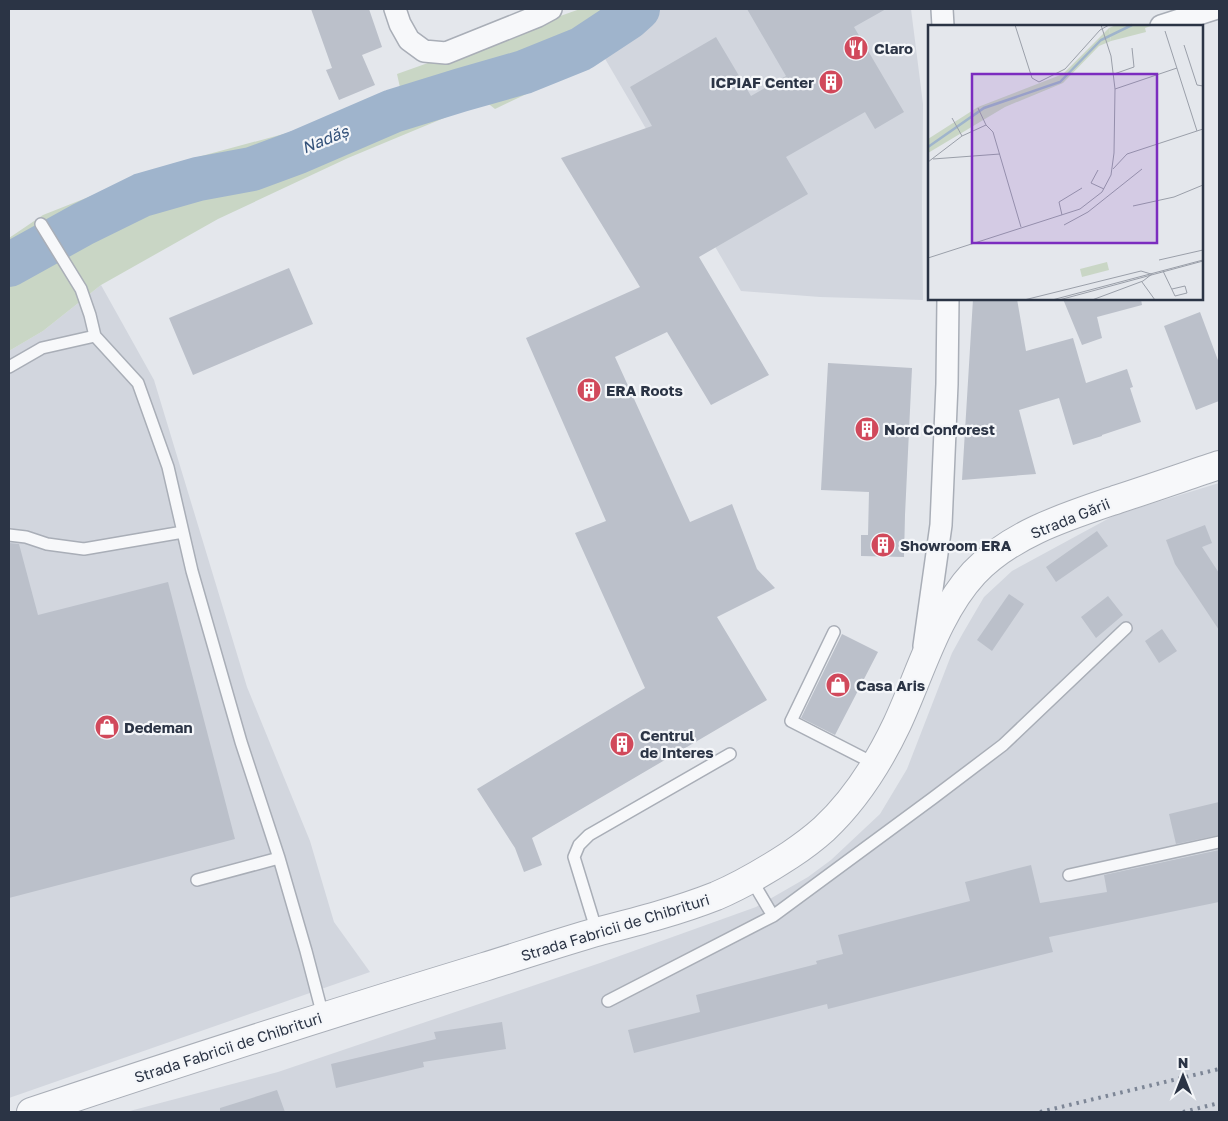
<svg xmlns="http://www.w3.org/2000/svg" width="1228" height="1121" font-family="'Golos Text',sans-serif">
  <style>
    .built { fill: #d2d6de }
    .green { fill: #c9d6c5 }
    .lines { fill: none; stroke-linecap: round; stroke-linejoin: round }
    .river { stroke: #9fb4cc; stroke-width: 44 }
    .building { fill: #bbc0ca }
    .service-casing { stroke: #a9aeb7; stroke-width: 14 }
    .minor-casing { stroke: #a9aeb7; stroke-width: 24 }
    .tertiary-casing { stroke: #a9aeb7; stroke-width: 30 }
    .service { stroke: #f7f8fa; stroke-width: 11 }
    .minor { stroke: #f7f8fa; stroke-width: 21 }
    .tertiary { stroke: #f7f8fa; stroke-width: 28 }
    .rail { stroke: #7d8696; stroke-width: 4; stroke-dasharray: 2.5 5; stroke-linecap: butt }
    .labels { text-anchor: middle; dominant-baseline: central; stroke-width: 4.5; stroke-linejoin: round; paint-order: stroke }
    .poi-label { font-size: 15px; font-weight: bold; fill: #2b3445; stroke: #f4f6f9; text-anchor: start }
    .street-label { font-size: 15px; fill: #2b3445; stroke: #f4f6f9 }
    .water-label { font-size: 16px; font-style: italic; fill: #34527a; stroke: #f4f6f9 }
    .inset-river { fill: none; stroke: #9fb4cc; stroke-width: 2.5 }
    .inset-road { fill: none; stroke: #9a9fa9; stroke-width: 1 }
    .view { fill: #7b2cbf; fill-opacity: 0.15; stroke: #7b2cbf; stroke-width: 2.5 }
    .inset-edge { fill: none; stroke: #2b3445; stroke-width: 2.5 }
  </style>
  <rect width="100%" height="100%" fill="#e4e7ec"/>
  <path class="built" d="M 658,9 L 911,9 L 923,104 L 922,207 L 923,300 L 820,297 L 741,291 L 604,57 Z
    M 101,285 L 154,380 L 247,687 L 310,841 L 334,922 L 370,972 L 9,1098 L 9,351 L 43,331 Z
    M 1219,483 L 1219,1112 L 126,1112 L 278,1072 L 600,963 L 756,907 L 808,877 L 831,860 L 880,814 L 907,769 L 952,653 L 963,633 L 984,597 L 1012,571 L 1115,515 Z"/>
  <path class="green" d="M 580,9 L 658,9 L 604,57 L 495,109 L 485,101 L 348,158 L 218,219 L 101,285 L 43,331 L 9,351 L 9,238 L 43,215 L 172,164 L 324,123 L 401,92 L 397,74 Z"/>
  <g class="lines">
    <path class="river" d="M 9,265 L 83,224 L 142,195 L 198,179 L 252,169 L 298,152 L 393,111 L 461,90 L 524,72 L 581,49 L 628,18 L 638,9"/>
  </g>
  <path class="building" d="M 311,9 L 369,9 L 382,47 L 362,55 L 375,85 L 339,100 L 326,70 L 332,68 Z
    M 747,9 L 886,9 L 854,27 L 904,112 L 875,129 L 865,112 L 786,157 L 808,194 L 699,257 L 769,375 L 711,405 L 667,332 L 615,357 L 690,522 L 732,504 L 757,569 L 775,588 L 717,617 L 767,700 L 532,838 L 542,865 L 524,872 L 515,848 L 477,789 L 645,688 L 575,533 L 606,521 L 526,338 L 640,287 L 561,158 L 652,126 L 630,87 L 716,37 L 751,96 L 786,76 Z
    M 289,268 L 313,324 L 193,375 L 169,318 Z
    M 973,299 L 1017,299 L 1026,351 L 1073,338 L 1086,383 L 1127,369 L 1133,387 L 1130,388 L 1141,422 L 1102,435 L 1102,436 L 1073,445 L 1059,398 L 1019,410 L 1036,474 L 962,480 Z
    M 1063,299 L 1141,299 L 1142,305 L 1097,317 L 1102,338 L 1082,345 Z
    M 1200,312 L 1219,363 L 1219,401 L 1196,410 L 1164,326 Z
    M 828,363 L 912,368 L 905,515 L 904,557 L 861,556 L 861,535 L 868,535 L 869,492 L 821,490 Z
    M 1205,525 L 1212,543 L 1202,547 L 1219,573 L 1219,630 L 1175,564 L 1166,540 Z
    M 1097,531 L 1108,546 L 1056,582 L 1046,567 Z
    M 9,543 L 19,544 L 38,615 L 168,582 L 235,839 L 9,898 Z
    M 1009,594 L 1024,604 L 992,651 L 977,640 Z
    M 1108,596 L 1123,615 L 1096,638 L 1081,617 Z
    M 1162,629 L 1177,651 L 1159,663 L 1145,641 Z
    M 842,634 L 878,652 L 835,735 L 801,718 Z
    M 1219,802 L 1219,835 L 1176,844 L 1169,814 Z
    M 1219,850 L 1219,902 L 1049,937 L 1053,952 L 828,1009 L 827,1004 L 634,1053 L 628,1030 L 700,1012 L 696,995 L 817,964 L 816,961 L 843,954 L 838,935 L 970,901 L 965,882 L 1031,865 L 1040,903 L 1107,892 L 1104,875 Z
    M 502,1022 L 506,1049 L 423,1062 L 424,1067 L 336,1088 L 331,1064 L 436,1039 L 434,1032 Z
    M 277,1090 L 285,1112 L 220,1112 L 220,1108 Z"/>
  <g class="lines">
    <defs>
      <path id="service" d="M 41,224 L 81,289 L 90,315 L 95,336
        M 9,367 L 42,348 L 95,336 L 138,383 L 168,467 L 192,571 L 241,742 L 279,858 L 306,951 L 323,1016
        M 9,535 L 26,537 L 47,544 L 84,549 L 183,532
        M 834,632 L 791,721 L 875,764
        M 1069,875 L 1219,842
        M 751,879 L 773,916
        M 197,880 L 279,858
        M 597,932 L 574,857 L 579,845 L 589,835 L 730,754
        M 608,1001 L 773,916 L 933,798 L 1003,745 L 1126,628"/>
      <path id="minor" d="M 395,9 L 400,24 L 409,40 L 424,51 L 446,53 L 538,16 L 551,9
        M 942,9 L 943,26
        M 1161,26 L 1214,9
        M 924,646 L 941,525 L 947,384 L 948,299"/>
      <path id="tertiary" d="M 31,1112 C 181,1062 333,1013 484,967 C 523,955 561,942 600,931 C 639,921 678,911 716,896 C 742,885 767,870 790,855 C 802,847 814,838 824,829 C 855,800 879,762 897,724 C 920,675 936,614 974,573 C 1012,533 1068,516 1118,499 C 1152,488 1186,476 1219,465"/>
    </defs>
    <use href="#service" class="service-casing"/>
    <use href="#minor" class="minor-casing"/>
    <use href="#tertiary" class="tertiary-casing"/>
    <use href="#service" class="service"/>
    <use href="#minor" class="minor"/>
    <use href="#tertiary" class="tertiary"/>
    <path class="rail" d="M 1040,1112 L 1219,1069
      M 1183,1112 L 1219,1103"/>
  </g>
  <defs>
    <symbol id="restaurant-disc" viewBox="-11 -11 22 22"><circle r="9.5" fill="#d1495b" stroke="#f4f6f9"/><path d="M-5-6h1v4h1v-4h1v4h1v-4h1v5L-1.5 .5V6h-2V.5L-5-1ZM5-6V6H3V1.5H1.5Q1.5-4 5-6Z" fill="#fff"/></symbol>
    <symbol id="building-disc" viewBox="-11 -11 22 22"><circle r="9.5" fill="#d1495b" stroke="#f4f6f9"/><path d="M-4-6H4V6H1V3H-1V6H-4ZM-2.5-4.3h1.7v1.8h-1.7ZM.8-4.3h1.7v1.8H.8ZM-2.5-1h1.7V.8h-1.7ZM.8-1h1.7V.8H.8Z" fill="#fff"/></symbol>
    <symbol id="shop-disc" viewBox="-11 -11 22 22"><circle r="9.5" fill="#d1495b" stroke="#f4f6f9"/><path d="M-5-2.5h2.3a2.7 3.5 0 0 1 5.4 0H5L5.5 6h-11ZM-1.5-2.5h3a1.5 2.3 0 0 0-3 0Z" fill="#fff"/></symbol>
  </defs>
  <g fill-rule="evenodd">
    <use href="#restaurant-disc" x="842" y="34" width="28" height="28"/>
    <use href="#building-disc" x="817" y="68" width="28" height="28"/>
    <use href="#building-disc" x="575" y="376" width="28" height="28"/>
    <use href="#building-disc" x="853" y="415" width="28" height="28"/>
    <use href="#building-disc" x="869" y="531" width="28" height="28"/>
    <use href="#shop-disc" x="824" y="671" width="28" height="28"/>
    <use href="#shop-disc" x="93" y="713" width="28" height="28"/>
    <use href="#building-disc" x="608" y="730" width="28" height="28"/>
  </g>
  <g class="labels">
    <g class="poi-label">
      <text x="874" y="48">Claro</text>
      <text x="814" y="82" text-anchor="end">ICPIAF Center</text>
      <text x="606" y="390">ERA Roots</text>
      <text x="884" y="429">Nord Conforest</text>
      <text x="900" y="545">Showroom ERA</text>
      <text x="856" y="685">Casa Aris</text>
      <text x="124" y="727">Dedeman</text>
      <text x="640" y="735">Centrul<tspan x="640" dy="17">de Interes</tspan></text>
    </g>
    <g class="street-label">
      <text transform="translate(1070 518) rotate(-22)">Strada Gării</text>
      <text transform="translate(615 927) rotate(-17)">Strada Fabricii de Chibrituri</text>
      <text transform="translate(228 1047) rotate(-18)">Strada Fabricii de Chibrituri</text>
    </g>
    <g class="water-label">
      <text transform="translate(325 139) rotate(-22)">Nadăș</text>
    </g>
  </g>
  <g transform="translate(928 25)">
    <rect width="275" height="275" fill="#e4e7ec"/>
    <path d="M 181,3 L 183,16 L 171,21 L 135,58 L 77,82 L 0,128 L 0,114 L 50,82 L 135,49 ZM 179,237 L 181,245 L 154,252 L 152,244 Z" fill="#c9d6c5"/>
    <path d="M 188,0 L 226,0 L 217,3 L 218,7 L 183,16 L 181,3 Z" fill="#c9d6c5"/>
    <path class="inset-river" d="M 0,122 L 56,83 L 132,57 L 173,15 L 204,0"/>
    <path class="inset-road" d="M 87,0 L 104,53 L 111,57 L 137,44 L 172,5 L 181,0M 237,6 L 269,106M 256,20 L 269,60 L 275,61M 186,49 L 206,42 L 204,23M 187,64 L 249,43M 50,83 L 58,100M 24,93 L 34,111 L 58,100 L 65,107 L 93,202M 5,134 L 72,129M 0,137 L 34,111M 185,144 L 199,129 L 275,104M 170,145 L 163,158 L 176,164M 205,181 L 246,172 L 275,160M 134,190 L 131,177 L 154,163M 136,200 L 160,187 L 214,144M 0,233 L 152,184 L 174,167 L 183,150 L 186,128 L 187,64 L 183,31 L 173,0M 231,235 L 275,225M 235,246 L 247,271 L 259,268 L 257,261 L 244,264M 214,257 L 227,275M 96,275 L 213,246 L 223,249M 124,275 L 275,235M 131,275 L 275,236M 164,275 L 215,256 L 224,249"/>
    <path class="view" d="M 44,49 L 229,49 L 229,218 L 44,218 Z"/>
    <rect width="275" height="275" class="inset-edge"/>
  </g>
  <rect width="1228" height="1121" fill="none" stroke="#2b3445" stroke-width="20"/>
  <g transform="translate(1183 1076)" stroke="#f4f6f9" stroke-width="4" paint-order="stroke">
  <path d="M0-4L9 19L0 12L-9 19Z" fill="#2b3445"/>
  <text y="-8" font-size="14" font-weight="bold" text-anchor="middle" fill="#2b3445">N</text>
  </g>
</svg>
